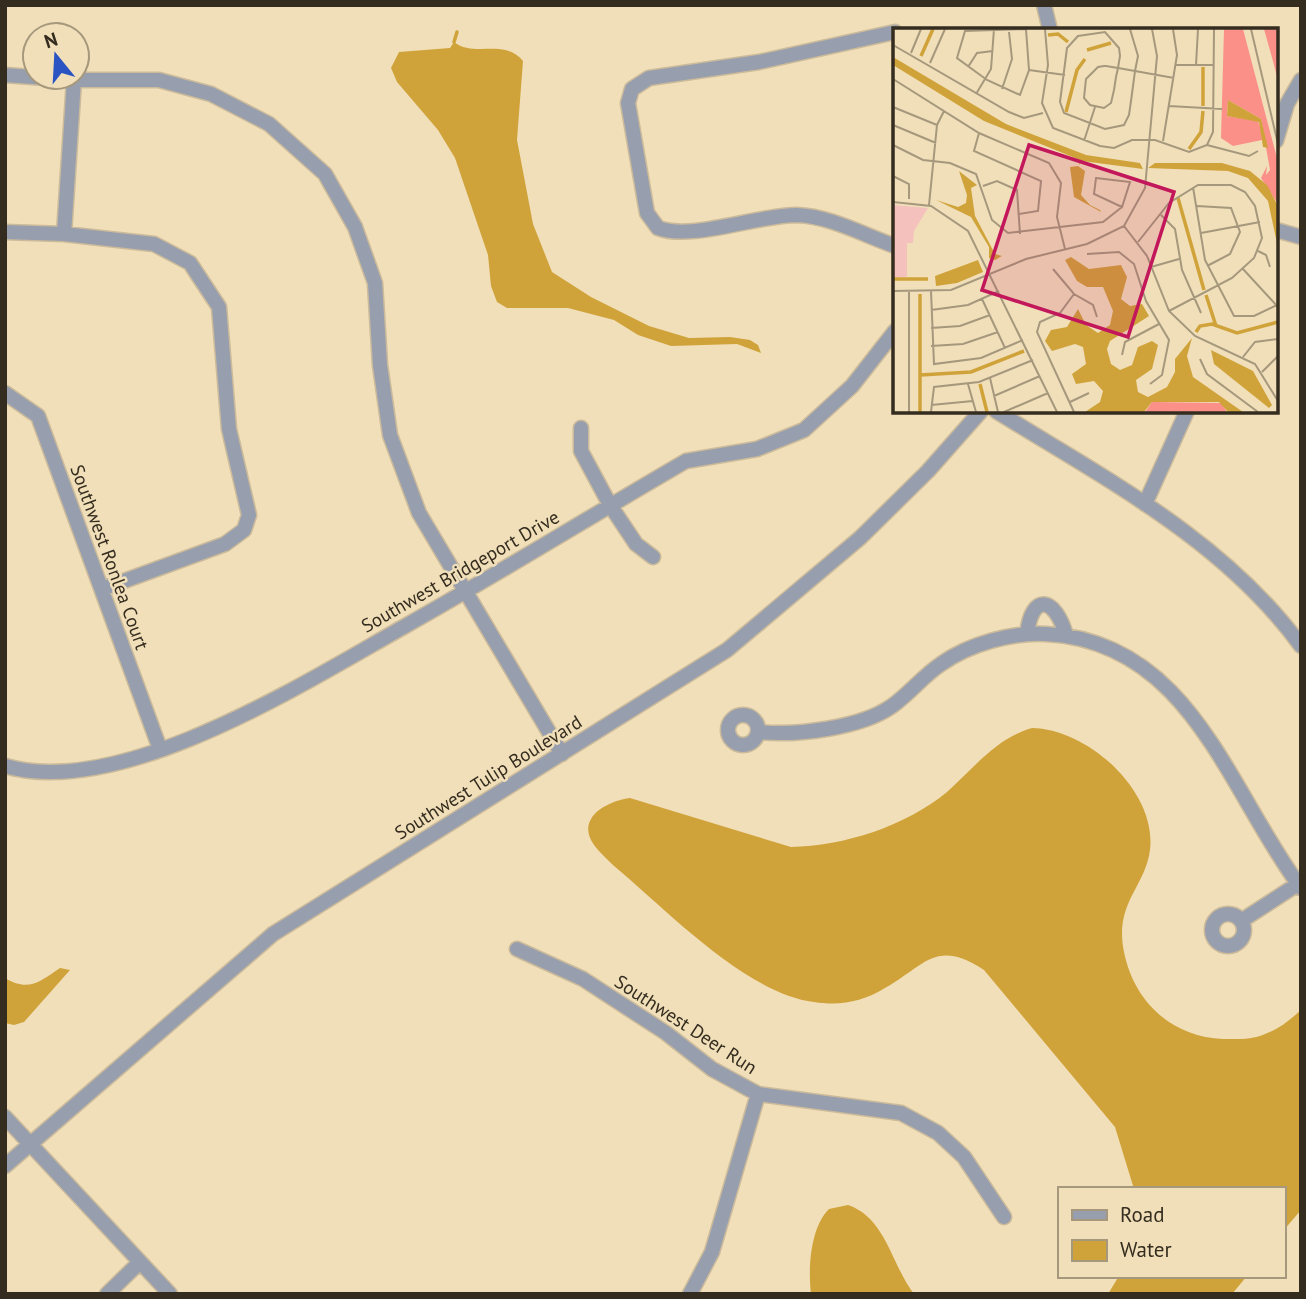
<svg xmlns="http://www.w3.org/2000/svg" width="1306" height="1299" font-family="'PT Sans',sans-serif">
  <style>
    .water { fill: #d0a33a }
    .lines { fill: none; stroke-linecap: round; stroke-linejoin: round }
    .stream { stroke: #d0a33a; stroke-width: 3.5 }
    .minor-casing { stroke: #cbbb9b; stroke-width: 17 }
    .minor { stroke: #979eae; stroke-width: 14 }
    .labels { text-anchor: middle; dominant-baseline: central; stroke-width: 5; stroke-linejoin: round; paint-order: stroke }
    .street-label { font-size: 19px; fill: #342d1f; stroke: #f1dfba }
    .inset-river { fill: none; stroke: #d0a33a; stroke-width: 3.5 }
    .inset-road { fill: none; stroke: #a5987c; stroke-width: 2 }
    .view { fill: #c2185b; fill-opacity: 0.15; stroke: #c2185b; stroke-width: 3.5 }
    .inset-edge { fill: none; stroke: #342d1f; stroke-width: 3.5 }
  </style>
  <rect width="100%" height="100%" fill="#f1dfba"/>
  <path class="water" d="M 454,42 C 474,58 505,38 523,61 L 517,140 L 533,224 L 552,272 L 591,297 L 649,326 L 689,338 L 730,337 L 750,340 L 758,345 L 761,353 L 737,344 L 671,346 L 638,335 L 614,320 L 568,308 L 507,308 L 497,302 L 491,286 L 488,255 L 455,158 L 438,130 L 397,82 L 391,68 L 399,52 L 450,48 Z
    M 1032,728 C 1088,729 1157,791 1150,850 C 1145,888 1114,903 1124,952 C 1134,1002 1172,1037 1223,1039 C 1237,1039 1252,1040 1265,1034 C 1279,1029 1290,1020 1301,1010 L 1301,1210 L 1283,1231 L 1283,1189 L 1134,1189 L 1115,1127 L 984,970 C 935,938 925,966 885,988 C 862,1002 840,1006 814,1002 C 745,993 667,910 614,866 C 607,859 599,852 594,845 C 575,818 607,801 630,798 L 791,847 C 844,846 906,826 947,792 C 974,768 995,739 1032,728 Z
    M 60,968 L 70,970 L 24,1022 L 14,1025 L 5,1023 L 5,978 C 28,992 40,982 60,968 Z
    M 848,1205 C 886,1218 891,1264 914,1294 L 811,1294 C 808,1269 810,1228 829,1209 Z
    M 1119,1276 L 1247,1276 L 1232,1294 L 1108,1294 Z"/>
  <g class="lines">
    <path class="stream" d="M 454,42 L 457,32"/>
    <defs>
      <path id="minor" d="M 1044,5 L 1050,30
        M 895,32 L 759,62 L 649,78 L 632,89 L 628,103 L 647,213 L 658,228 C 691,241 757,215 797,215 C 829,216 864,235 895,246
        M 5,75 L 74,80 L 159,80 L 211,94 L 269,124 L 325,174 L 355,227 L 375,283 L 380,365 L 390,435 L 419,513 L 562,754
        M 1276,141 L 1287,104 L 1301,80
        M 1276,230 L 1301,237
        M 5,232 L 64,234 L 154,244 L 190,263 L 219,307 L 229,429 L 249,515 L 244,530 L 225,544 L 102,589
        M 64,234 L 74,80
        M 5,393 L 38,416 L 160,749
        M 996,411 C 1105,479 1224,540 1301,646
        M 581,428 L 581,451 L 610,505 L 636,544 L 653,557
        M 1145,504 L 1187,411
        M 1027,634 C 1032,592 1055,597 1066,635
        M728 730a15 15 0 1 1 30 0a15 15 0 1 1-30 0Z
        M 759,732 C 796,736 861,728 892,706 C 910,693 923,676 941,664 C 969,644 1012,632 1046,634 C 1190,641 1228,790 1301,888
        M 5,766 C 122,800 307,681 407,625 C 501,572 593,515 686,461 L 757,449 L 804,430 L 852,386 L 895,331
        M1212 930a16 16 0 1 1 32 0a16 16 0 1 1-32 0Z
        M 1241,921 L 1298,884
        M 517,949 L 583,979 L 666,1033 L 712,1069 L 758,1094 L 901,1113 L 938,1133 L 964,1157 L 1004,1217
        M 5,1117 L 170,1294
        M 5,1166 L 273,934 L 727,650 L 860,538 L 928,471 L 981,411
        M 107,1294 L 140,1262
        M 690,1294 L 712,1252 L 758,1094"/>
    </defs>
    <use href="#minor" class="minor-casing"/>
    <use href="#minor" class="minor"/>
  </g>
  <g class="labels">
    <g class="street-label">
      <text transform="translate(110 557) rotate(70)">Southwest Ronlea Court</text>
      <text transform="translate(460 571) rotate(-30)">Southwest Bridgeport Drive</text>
      <text transform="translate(488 777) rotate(-32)">Southwest Tulip Boulevard</text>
      <text transform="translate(686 1024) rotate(33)">Southwest Deer Run</text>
    </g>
  </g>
  <g transform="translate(893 28)">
    <rect width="385" height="385" fill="#f1dfba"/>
    <path d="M 0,177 L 35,180 L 21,203 L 20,215 L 14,215 L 14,249 L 0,249 Z" fill="#f4c1bc"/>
    <path d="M 331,1 L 350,1 L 385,134 L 385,176 L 368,150 L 374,138 L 373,147 L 377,142 L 368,91 L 335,72 L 334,88 L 365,93 L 370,107 L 369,112 L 340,118 L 328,110 ZM 371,1 L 385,1 L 385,52 L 378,26 ZM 259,374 L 328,375 L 334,384 L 252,384 Z" fill="#fa9088"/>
    <path d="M 0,29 L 113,96 L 193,127 L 247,135 L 250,141 L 189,133 L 186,137 L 187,132 L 91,93 L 0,37 ZM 335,72 L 368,91 L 375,120 L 370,119 L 366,94 L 334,88 ZM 262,135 L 329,135 L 357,143 L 374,157 L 385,178 L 385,220 L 375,173 L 355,150 L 335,143 L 255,140 ZM 185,138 L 192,143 L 188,167 L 197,177 L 207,182 L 208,184 L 181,169 L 177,139 ZM 66,143 L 84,157 L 78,160 L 82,188 L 102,226 L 109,228 L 102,232 L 96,230 L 96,219 L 78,189 L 43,172 L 65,179 L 73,175 L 74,167 ZM 178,229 L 196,241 L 228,237 L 234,249 L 228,271 L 237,278 L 249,276 L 256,288 L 217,313 L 214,321 L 218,336 L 227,342 L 239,337 L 245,319 L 259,313 L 265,317 L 259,341 L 243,352 L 245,364 L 255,369 L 274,359 L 282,344 L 282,331 L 299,310 L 294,328 L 300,349 L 350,384 L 335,384 L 326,374 L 259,374 L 251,384 L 192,384 L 207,374 L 210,363 L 201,353 L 183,356 L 179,346 L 193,336 L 190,319 L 182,316 L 159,323 L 152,313 L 158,302 L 174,299 L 185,281 L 193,297 L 205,305 L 217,297 L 220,283 L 210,259 L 194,259 L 184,253 L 172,232 ZM 85,232 L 90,244 L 64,255 L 43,258 L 42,248 ZM 318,322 L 360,343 L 379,377 L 376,380 L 321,336 Z" fill="#d0a33a"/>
    <path class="inset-river" d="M 155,7 L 165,6 L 175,14M 194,22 L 218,15M 28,28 L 40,1M 310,78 L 310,39M 173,84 L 184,42 L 192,31M 296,121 L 308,104 L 310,83M 285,170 L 311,262M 0,251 L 35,251M 313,267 L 323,298M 303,304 L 307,298 L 319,296 L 344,305 L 385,294M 27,347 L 78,344 L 131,323M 87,356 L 94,384M 27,384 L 27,266"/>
    <path class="inset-road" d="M 133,1 L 136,42 L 127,67 L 94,52 L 64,30 L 72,3 ZM 152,1 L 155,37 L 149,75 L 160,100 L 207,118 L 221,120 L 239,112 L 262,112 L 296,124 L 314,117 L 320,104 L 321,1M 237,1 L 245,28 L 242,43 L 238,73 L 236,87 L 231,97 L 212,101 L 171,85 L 167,74 L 174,20 L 185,8 L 212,4 L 226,20 L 227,28 L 225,40 L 223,49 L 221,62 L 218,75 L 211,80 L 197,77 L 191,70 L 193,51 L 205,39 L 211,38 L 213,38 L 225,40 L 242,43 L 281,50M 358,1 L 385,116M 0,17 L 116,84 L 131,90 L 150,85M 18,25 L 28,1M 37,35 L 52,1M 283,37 L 320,37M 303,37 L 305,1M 75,39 L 84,25 L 100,23M 136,42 L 172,47M 0,51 L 86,105 L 156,135 L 168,155 L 164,189 L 172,221M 109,61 L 119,31 L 116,4M 83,66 L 98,41 L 101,1M 276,78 L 329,81M 0,79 L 44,97M 0,97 L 43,115M 86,105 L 81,123 L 148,153 L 145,183 L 126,186M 191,113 L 202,79M 270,113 L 284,27 L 280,1M 0,117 L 30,132 L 57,135 L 83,146 L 99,192 L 115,205 L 210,194 L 229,179M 314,117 L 356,128 L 365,123M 0,148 L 16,156 L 16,171M 203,150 L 237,154 L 229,179 L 201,166 ZM 90,158 L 104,153 L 124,162 L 127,206M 300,159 L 312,232 L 341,288 L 361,288 L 384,277M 0,174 L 38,178 L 75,203 L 164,384M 36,177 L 44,97 L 51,83M 304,178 L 338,180 L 347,204 L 337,226 L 314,238M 268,187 L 282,201 L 289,242 L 308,285M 231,198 L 254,228 L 276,283 L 302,308 L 362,336 L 385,373M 308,205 L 367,194M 245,214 L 276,175 L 305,157 L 338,157 L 352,164 L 362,178 L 369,210 L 361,230 L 339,250 L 276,283M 365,223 L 373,227 L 377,239M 194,226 L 226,224 L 241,236 L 253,273 L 276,312 L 269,347 L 257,356M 258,239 L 286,231M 160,241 L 181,266 L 200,277 L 204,289M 350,241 L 385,279M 0,263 L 58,262 L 133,231 L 194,216 L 231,198 L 252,160 L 264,28 L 259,1M 38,263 L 41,336 L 88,330 L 130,312M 181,266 L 167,285 L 147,294 L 144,304 L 181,384M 89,271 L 112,320M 38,282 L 75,277 L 106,263M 38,300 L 67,298 L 97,287M 38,318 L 70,316 L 105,304M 229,327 L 232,314 L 266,296M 350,329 L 362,314 L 385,311M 307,331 L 314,346 L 365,384M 369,344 L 385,328M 97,350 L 105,384M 75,356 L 83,384M 101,368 L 147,348M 177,374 L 196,365M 38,377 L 80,373M 16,384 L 16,263M 38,384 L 41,359 L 86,354 L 140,332M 111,384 L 155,365"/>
    <path class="view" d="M 136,117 L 281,164 L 235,309 L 89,262 Z"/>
    <rect width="385" height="385" class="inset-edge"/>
  </g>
  <rect width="1306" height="1299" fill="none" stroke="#342d1f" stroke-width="14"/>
  <rect x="1058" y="1187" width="228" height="91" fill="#f1dfba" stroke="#a5987c" stroke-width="2"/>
  <rect x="1072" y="1210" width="35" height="10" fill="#979eae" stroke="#a5987c" stroke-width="2"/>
  <text x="1120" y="1222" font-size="21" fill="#342d1f">Road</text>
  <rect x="1072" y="1240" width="35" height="21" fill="#d0a33a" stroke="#a5987c" stroke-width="2"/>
  <text x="1120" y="1257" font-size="21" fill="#342d1f">Water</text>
  <g transform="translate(56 56) rotate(342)"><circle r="33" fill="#f1dfba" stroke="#a5987c" stroke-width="2"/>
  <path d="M0-5L12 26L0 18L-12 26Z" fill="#2b54c3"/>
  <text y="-10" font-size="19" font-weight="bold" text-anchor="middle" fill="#342d1f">N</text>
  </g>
</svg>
